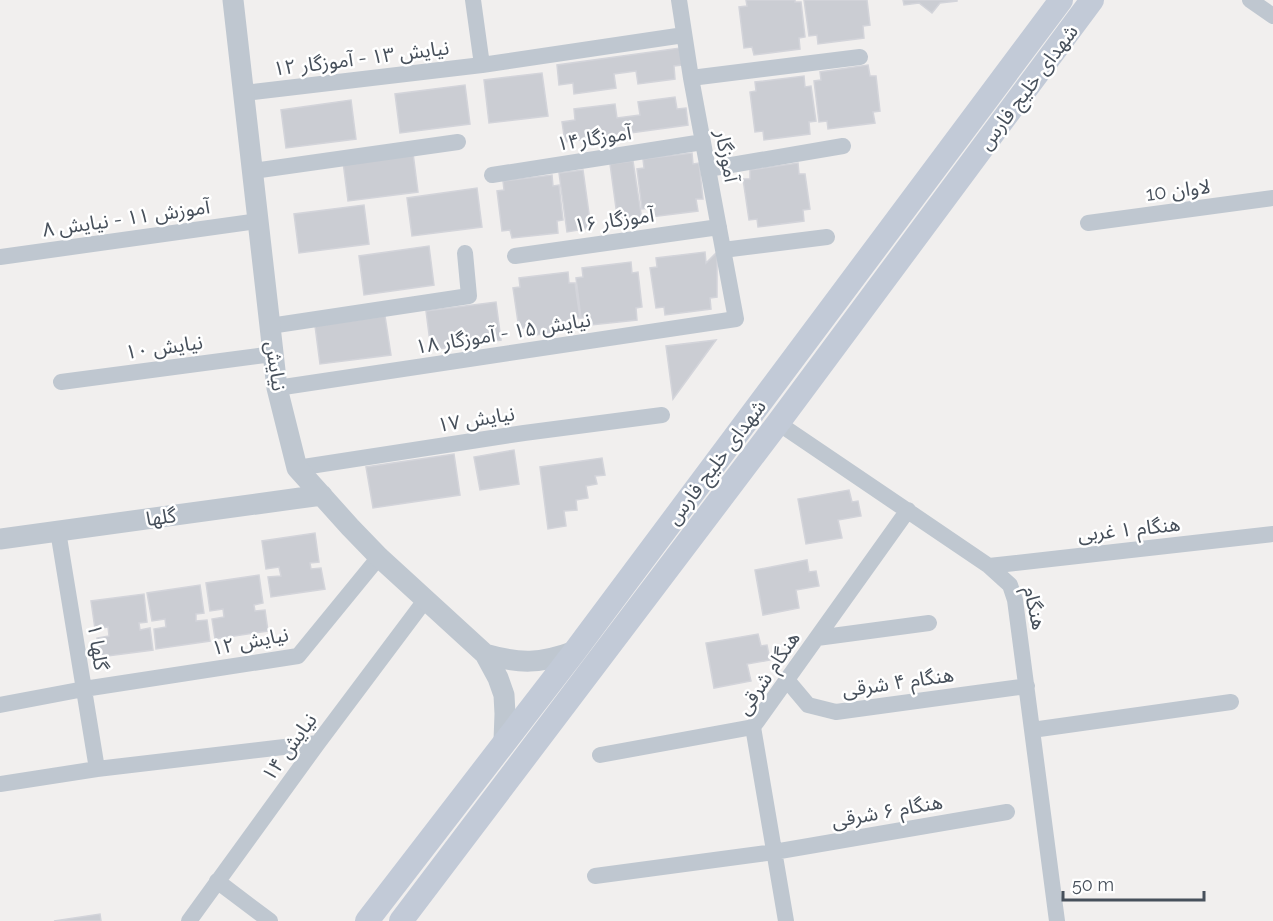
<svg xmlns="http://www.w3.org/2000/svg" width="1273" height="921" font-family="Raleway,'Noto Sans Arabic',sans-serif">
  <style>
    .building { fill: #cbcdd3; stroke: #d3d4da; stroke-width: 1.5 }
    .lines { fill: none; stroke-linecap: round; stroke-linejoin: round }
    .minor { stroke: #bfc7d0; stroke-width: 16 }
    .tertiary { stroke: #bfc7d0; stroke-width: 21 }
    .secondary { stroke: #c2cad7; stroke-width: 24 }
    .labels { text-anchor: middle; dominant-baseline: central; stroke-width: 5; stroke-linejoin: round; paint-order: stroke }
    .street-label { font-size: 20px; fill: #47505b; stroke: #fff }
  </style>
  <rect width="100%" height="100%" fill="#f1efee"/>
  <path class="building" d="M 746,0 L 795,0 L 795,2 L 801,2 L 805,37 L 799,38 L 800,49 L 754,55 L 752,47 L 744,48 L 739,7 L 747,6 Z
    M 804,0 L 867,0 L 870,25 L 863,26 L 864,38 L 818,44 L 817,35 L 809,36 Z
    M 903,0 L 957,0 L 957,1 L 940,3 L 932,13 L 919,3 L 904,5 Z
    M 680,48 L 682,65 L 674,66 L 675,79 L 638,84 L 636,71 L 614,74 L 616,88 L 574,94 L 573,83 L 559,85 L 557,65 Z
    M 868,65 L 870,76 L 876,76 L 880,111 L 873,112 L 875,123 L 828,129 L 827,121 L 819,122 L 814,81 L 821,80 L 820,72 Z
    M 542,73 L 548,116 L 489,123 L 484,80 Z
    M 804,76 L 805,87 L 811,86 L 816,121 L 809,122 L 810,134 L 764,140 L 763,131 L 755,132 L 750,92 L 756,91 L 755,82 Z
    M 465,85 L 470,124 L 400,133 L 395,94 Z
    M 675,97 L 677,109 L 686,108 L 688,125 L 565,142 L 562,122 L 575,120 L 574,109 L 615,104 L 617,118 L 640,115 L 638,102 Z
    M 351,100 L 356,139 L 286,148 L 281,110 Z
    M 413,153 L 418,192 L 348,201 L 343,162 Z
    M 692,153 L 693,164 L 699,163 L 703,199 L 696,199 L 698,211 L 651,217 L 650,208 L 642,209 L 637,169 L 644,168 L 643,159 Z
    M 633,161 L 642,220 L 618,223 L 610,164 Z
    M 798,163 L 799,174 L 805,174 L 810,209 L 803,210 L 804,221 L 758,227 L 757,219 L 749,220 L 743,179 L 750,179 L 750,170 Z
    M 583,170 L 591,228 L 567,232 L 559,173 Z
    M 552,175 L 553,186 L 559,185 L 563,220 L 557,221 L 558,233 L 512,238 L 510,230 L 502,231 L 497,191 L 504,190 L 503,181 Z
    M 477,188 L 482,227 L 412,236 L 407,198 Z
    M 364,205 L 369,244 L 299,253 L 294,214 Z
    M 429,246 L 434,285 L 364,295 L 359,256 Z
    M 705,252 L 706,263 L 717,252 L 717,297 L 710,298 L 711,309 L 665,315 L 664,307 L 656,308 L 650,268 L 657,267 L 656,258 Z
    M 631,262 L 632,273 L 638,272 L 642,307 L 636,308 L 637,320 L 591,325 L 589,317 L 581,318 L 576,278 L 583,277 L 582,268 Z
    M 568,272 L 569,283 L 575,283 L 580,318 L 573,318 L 574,330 L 528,336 L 527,327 L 519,329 L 513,288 L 520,287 L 519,278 Z
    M 496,302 L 501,340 L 431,350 L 426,311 Z
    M 385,316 L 391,355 L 320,364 L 315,326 Z
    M 716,340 L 673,399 L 666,346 Z
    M 514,450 L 519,484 L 480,490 L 474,457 Z
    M 454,454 L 460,495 L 373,508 L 366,467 Z
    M 602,458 L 605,475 L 595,476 L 597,484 L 586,486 L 588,498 L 576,500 L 577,510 L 564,511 L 566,526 L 548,529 L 540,467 Z
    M 849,490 L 852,502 L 858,501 L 861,516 L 838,520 L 842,538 L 806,544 L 798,499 Z
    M 315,533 L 319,562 L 310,563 L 311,569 L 321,568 L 325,589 L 271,597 L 268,577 L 281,576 L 279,567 L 266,569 L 262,541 Z
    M 807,560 L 809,572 L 816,571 L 819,586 L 796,590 L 799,608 L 763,615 L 755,570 Z
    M 259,575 L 263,603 L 254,605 L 255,611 L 265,610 L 268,631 L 215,639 L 212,619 L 224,617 L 223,609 L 210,611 L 206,583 Z
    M 200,585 L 204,613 L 196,614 L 196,621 L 207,620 L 210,641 L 156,649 L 154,629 L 166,627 L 165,619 L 152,621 L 147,593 Z
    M 144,594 L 147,622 L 139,623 L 140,630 L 150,628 L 153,650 L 100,657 L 97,638 L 109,636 L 108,627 L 95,629 L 91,601 Z
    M 758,634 L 761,646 L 767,645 L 770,660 L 747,664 L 751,681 L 714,688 L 706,643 Z
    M 100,914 L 101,921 L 54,921 Z"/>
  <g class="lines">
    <path class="minor" d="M 473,0 L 482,65
      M 1250,0 L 1273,16
      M 691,78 L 860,57
      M 244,93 L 482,65 L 684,35
      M 708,169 L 843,146
      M 253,171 L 458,142
      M 492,175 L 703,142
      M 1088,223 L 1273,198
      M 723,250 L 827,237
      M 515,256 L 719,227
      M 0,257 L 258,221
      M 270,326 L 469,296 L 465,253
      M 61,382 L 273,354
      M 277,388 L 736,319 L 691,78 L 679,0
      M 778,423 L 989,566 L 1010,585 L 1015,600 L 1057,921
      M 297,468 L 524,433 L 662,415
      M 58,531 L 97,769
      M 989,566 L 1273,534
      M 817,638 L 929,623
      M 787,680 L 808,705 L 836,712 L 1027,686
      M 0,705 L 84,689 L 298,656 L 379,557
      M 1032,730 L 1231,702
      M 600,755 L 753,727
      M 0,784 L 97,769 L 318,743
      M 595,876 L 774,852 L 1007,812
      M 217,881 L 270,921
      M 189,921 L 318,743 L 426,599
      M 786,921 L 753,727 L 908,510"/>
    <path class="tertiary" d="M 233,0 L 277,388 L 297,468 L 350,527 L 379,557 L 485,654 L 498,678 L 504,695 L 505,714 L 504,741
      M 0,539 L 322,495
      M 485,654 C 520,664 540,664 575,651"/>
    <path class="secondary" d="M 367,921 L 575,651 L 1061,0
      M 401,921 L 778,423 L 1092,0"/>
  </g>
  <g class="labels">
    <g class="street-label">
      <text transform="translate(361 58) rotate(-7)">نیایش ۱۳ - آموزگار ۱۲</text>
      <text transform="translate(1028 87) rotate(-53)">شهدای خلیج فارس</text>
      <text transform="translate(594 138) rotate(-9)">آموزگار۱۴</text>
      <text transform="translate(727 156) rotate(79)">آموزگار</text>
      <text transform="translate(1178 190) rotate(-7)">لاوان 10</text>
      <text transform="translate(126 218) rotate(-8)">آموزش ۱۱ - نیایش ۸</text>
      <text transform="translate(614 220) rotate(-8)">آموزگار ۱۶</text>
      <text transform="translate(503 333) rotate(-9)">نیایش ۱۵ - آموزگار ۱۸</text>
      <text transform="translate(164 347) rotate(-8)">نیایش ۱۰</text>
      <text transform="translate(276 366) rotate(82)">نیایش</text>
      <text transform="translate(476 419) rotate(-9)">نیایش ۱۷</text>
      <text transform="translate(716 462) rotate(-53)">شهدای خلیج فارس</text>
      <text transform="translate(161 517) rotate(-8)">گلها</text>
      <text transform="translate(1129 529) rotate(-6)">هنگام ۱ غربی</text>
      <text transform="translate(1035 608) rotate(77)">هنگام</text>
      <text transform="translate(250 641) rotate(-11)">نیایش ۱۲</text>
      <text transform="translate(98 647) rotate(81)">گلها ۱</text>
      <text transform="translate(768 673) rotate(-56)">هنگام شرقی</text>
      <text transform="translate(898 682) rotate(-8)">هنگام ۴ شرقی</text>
      <text transform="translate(289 747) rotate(-54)">نیایش ۱۴</text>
      <text transform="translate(887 811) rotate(-10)">هنگام ۶ شرقی</text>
    </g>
  </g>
  <path d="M1063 891v9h141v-9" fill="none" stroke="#47505b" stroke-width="3"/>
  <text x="1072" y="891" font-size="18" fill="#47505b" stroke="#ffffff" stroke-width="4.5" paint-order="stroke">50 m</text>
</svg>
